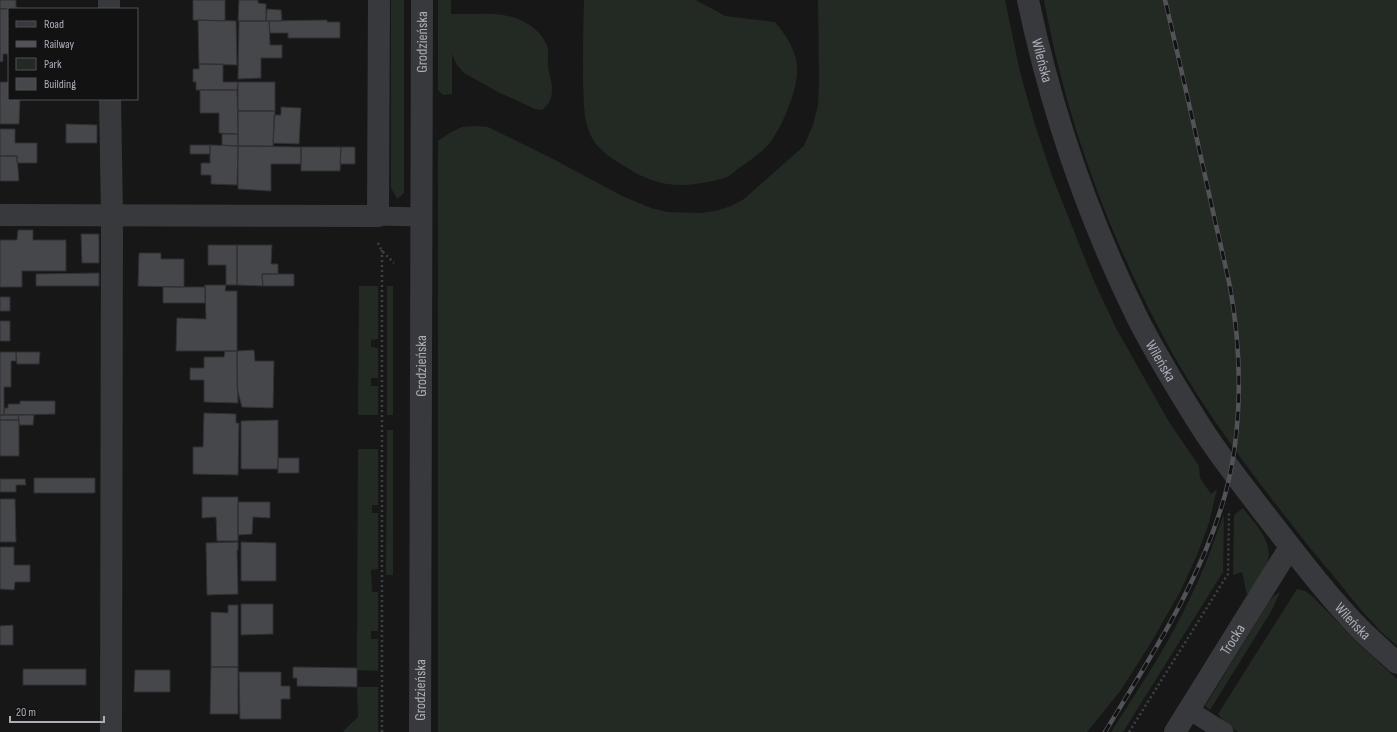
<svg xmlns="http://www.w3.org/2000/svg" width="1397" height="732" font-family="'Sofia Sans Condensed',sans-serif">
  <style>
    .green { fill: #232a24 }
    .building { fill: #46474b; stroke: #313134 }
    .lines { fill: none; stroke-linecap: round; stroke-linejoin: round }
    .path { stroke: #3e4044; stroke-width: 2.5; stroke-dasharray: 2 3; stroke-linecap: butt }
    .service { stroke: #38393d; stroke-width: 19 }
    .minor { stroke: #38393d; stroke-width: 22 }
    .rail-casing { stroke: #515358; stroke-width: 4.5 }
    .rail { stroke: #121213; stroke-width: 3; stroke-dasharray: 9; stroke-linecap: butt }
    .labels { text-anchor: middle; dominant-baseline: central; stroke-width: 3; stroke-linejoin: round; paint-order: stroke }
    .street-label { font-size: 15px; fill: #aaaeb7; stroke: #121213 }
  </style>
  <rect width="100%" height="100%" fill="#171718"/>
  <path class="green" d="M 391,0 L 404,0 L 404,193 L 397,199 L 391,188 Z
    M 438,0 L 451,0 L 451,14 C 482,15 515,8 539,33 C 542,36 547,44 548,49 C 549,54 547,59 548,64 C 548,68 549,72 550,76 C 553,89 554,101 542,110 L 535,109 L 498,92 L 464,73 L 457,65 L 452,54 L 452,94 L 443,95 L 438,90 Z
    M 584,0 L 696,0 L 725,16 L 775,22 C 786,35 796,50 797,67 C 799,88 781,130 768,145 C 760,154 749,161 739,168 C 735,171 730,176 724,178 C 719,180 712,181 707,182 C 676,189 652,184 626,167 C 614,160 599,151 592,138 C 583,122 584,100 583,82 C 583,54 583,27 584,0 Z
    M 818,0 L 1005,0 L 1020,72 L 1035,125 L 1052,176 L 1093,279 L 1116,328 L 1169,422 L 1199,466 L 1200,478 L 1211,494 L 1217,489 L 1209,523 L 1197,555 L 1181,590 L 1152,641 L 1121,690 L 1087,732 L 438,732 L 438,141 L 451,132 L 462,127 L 476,126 L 488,127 L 555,160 L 622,196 L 651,208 L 667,212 L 700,213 L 716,211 L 731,206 L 744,199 L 804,146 L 813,125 L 818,105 L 819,84 Z
    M 1044,0 L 1397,0 L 1397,646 C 1390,639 1381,633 1375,625 C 1361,611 1349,595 1336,579 C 1320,560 1304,541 1289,521 C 1248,469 1208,415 1175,358 C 1113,247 1067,125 1044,0 Z
    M 359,286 L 378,286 L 378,339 L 371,340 L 371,347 L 378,348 L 378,378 L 371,378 L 371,386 L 378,386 L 378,415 L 358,415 Z
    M 387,286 L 393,286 L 393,415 L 387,415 Z
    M 387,430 L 393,430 L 393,575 L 386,575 Z
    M 358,449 L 378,449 L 378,505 L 372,505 L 372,513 L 378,513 L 378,569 L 371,570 L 372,592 L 378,592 L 378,631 L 371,631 L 371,639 L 378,639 L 378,671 L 357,670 Z
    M 1243,508 C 1254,523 1275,543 1267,563 C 1263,574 1254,585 1247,595 L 1242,572 L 1233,575 L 1234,515 Z
    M 1224,514 L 1223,572 L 1123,732 L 1111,732 C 1140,687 1170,642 1192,594 C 1205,568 1214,541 1224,514 Z
    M 1297,589 L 1305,591 L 1312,596 L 1359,644 L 1397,679 L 1397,732 L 1238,732 L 1226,724 L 1218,714 Z
    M 1280,592 L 1272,610 L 1210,710 L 1205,706 L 1269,602 L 1274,596 Z
    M 357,687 L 378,687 L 378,732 L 345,732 L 343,731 L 358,717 Z"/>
  <path class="building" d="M 0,0 L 16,0 L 16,7 L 18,8 L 0,9 Z
    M 193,0 L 225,0 L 225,21 L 193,20 Z
    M 239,0 L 258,0 L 258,3 L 266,4 L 266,21 L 238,21 Z
    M 18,8 L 18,9 L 9,9 L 9,54 L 3,54 L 3,61 L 0,62 L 0,9 Z
    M 267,9 L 281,10 L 282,21 L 266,21 Z
    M 198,20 L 236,21 L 237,65 L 199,64 Z
    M 327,20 L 327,22 L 340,22 L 340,38 L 288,38 L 288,33 L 270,33 L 269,21 Z
    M 239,21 L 269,21 L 270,45 L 282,45 L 282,58 L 261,58 L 261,78 L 238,79 Z
    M 199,64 L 223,64 L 223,82 L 238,82 L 237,90 L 196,90 L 196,82 L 193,82 L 193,69 L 199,69 Z
    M 0,82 L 9,82 L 9,99 L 20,99 L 19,124 L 0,124 Z
    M 238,82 L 275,82 L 275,111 L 238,111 Z
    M 200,90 L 237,90 L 238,134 L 219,133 L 219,113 L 200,113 Z
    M 281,107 L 301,108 L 299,144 L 273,143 L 274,115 L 281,115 Z
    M 238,111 L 275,111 L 273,146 L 238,146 Z
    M 66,124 L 97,125 L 97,143 L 66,143 Z
    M 0,129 L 15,129 L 15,143 L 37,143 L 37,163 L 17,163 L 17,156 L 0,156 Z
    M 222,134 L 238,134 L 238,146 L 222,145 Z
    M 190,145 L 210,145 L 210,154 L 190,154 Z
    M 210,145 L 238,146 L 237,185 L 211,184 L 211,175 L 201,175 L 201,163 L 210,163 Z
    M 238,146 L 301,147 L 301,164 L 271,164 L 271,191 L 238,189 Z
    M 301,147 L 341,147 L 340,171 L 301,171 Z
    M 341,147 L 355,147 L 355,164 L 340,164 Z
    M 0,156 L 17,156 L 19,181 L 0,181 Z
    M 18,230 L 33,230 L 33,240 L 66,240 L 66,271 L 22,271 L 22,287 L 0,287 L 0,240 L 17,240 Z
    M 81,234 L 99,234 L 99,263 L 82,263 Z
    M 208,245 L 237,245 L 237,285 L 226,285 L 226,265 L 208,265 Z
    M 237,245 L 272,245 L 271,264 L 278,264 L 278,274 L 262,274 L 263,286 L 237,285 Z
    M 139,253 L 161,253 L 161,259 L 184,259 L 184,287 L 138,286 Z
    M 99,273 L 99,286 L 36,286 L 36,274 Z
    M 262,274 L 294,274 L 294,286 L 263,286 Z
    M 205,285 L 226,285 L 225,291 L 237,291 L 237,351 L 176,351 L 177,318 L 206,319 Z
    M 163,287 L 205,287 L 205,303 L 163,303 Z
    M 0,297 L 10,297 L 10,311 L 0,311 Z
    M 0,321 L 10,321 L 10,341 L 0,341 Z
    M 254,350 L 255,361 L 274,361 L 273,408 L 242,407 L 237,388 L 237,351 Z
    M 225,351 L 237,351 L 238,403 L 204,402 L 204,380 L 190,380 L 190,368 L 204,368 L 204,357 L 224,357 Z
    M 0,352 L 16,352 L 16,361 L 11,361 L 11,387 L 4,387 L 4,415 L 0,415 Z
    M 16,352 L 40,352 L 39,364 L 17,364 Z
    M 20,401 L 55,401 L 55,414 L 4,415 L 4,408 L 8,408 L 8,404 L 20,404 Z
    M 204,413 L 236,414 L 236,423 L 239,423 L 238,475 L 193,474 L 193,447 L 203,447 Z
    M 0,415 L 18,415 L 19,420 L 0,420 Z
    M 18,415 L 34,415 L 33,425 L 19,425 Z
    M 0,420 L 19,420 L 19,456 L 0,456 Z
    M 278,420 L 278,469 L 241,469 L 241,421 Z
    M 278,458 L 299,458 L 299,473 L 278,473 Z
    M 34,478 L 95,478 L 95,493 L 34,493 Z
    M 0,479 L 25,479 L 26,485 L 16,485 L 16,492 L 0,492 Z
    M 202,497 L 238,497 L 238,541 L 217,541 L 216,517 L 202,518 Z
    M 0,499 L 15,499 L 16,542 L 0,542 Z
    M 238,502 L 270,502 L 270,518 L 253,517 L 252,534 L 238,535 Z
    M 238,542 L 238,550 L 237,550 L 238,594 L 207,595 L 206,543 Z
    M 241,542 L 276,543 L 276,581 L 241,581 Z
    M 0,547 L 14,547 L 14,565 L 30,565 L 30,582 L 15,582 L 14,590 L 0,589 Z
    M 241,604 L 273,604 L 273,634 L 241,635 Z
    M 228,605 L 238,605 L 238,667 L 211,667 L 211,612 L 228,613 Z
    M 13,625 L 13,645 L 0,645 L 0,626 Z
    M 211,667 L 238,667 L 238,714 L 210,714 Z
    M 293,667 L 357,668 L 357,687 L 297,686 L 297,678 L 293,678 Z
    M 23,669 L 86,669 L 86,685 L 23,685 Z
    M 135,670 L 170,670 L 170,692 L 134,692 Z
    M 239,672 L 281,672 L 281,686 L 290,686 L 290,699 L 281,699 L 281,719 L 240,719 Z"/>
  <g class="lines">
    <path class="path" d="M 378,243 L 382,251 L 394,263
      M 382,732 L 382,250
      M 1129,732 L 1228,574 L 1229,513"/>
    <path class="service" d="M 378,216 L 422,217
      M 1189,710 L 1224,732"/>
    <g class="minor">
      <path d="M 109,0 L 109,9"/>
      <path id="s1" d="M 1028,0 C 1051,109 1087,215 1136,315 C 1153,350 1175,385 1196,419 C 1218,455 1245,488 1271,522 C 1299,558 1328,596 1360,629 C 1372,641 1385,652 1397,663"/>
      <path d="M 110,99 L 112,215 L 111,732"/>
      <path d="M 0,215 L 378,216 L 379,0"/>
      <path id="s2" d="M 420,732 L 422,0"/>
      <path id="s3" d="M 1175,732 L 1290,547"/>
    </g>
    <defs>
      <path id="rail" d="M 1105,732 C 1151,656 1201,581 1225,495 C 1243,429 1242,353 1230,287 C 1223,254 1215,222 1208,189 C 1194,126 1180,63 1165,0"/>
    </defs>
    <use href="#rail" class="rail-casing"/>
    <use href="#rail" class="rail"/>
  </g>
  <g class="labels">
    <g class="street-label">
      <text stroke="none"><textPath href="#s2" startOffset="690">Grodzieńska</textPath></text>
      <text stroke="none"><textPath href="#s1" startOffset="62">Wileńska</textPath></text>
      <text stroke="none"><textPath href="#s1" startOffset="386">Wileńska</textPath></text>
      <text stroke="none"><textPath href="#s2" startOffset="366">Grodzieńska</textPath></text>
      <text stroke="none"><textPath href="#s1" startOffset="710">Wileńska</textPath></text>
      <text stroke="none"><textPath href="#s3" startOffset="109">Trocka</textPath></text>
      <text stroke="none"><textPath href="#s2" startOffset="42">Grodzieńska</textPath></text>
    </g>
  </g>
  <rect x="8" y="8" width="130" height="92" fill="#121213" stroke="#4f5055"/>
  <rect x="16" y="21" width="20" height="6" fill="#38393d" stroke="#4f5055"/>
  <text x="44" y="28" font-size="12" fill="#aaaeb7">Road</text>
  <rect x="16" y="41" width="20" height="6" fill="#515358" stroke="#4f5055"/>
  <text x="44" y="48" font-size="12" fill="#aaaeb7">Railway</text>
  <rect x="16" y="58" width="20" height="12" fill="#232a24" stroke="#4f5055"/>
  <text x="44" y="68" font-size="12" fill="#aaaeb7">Park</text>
  <rect x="16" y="78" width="20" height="12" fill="#46474b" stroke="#4f5055"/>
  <text x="44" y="88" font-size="12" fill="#aaaeb7">Building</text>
  <path d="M10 716v6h94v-6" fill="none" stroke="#aaaeb7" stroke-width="2"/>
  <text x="16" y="716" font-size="12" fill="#aaaeb7" stroke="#121213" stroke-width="3" paint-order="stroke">20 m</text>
</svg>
